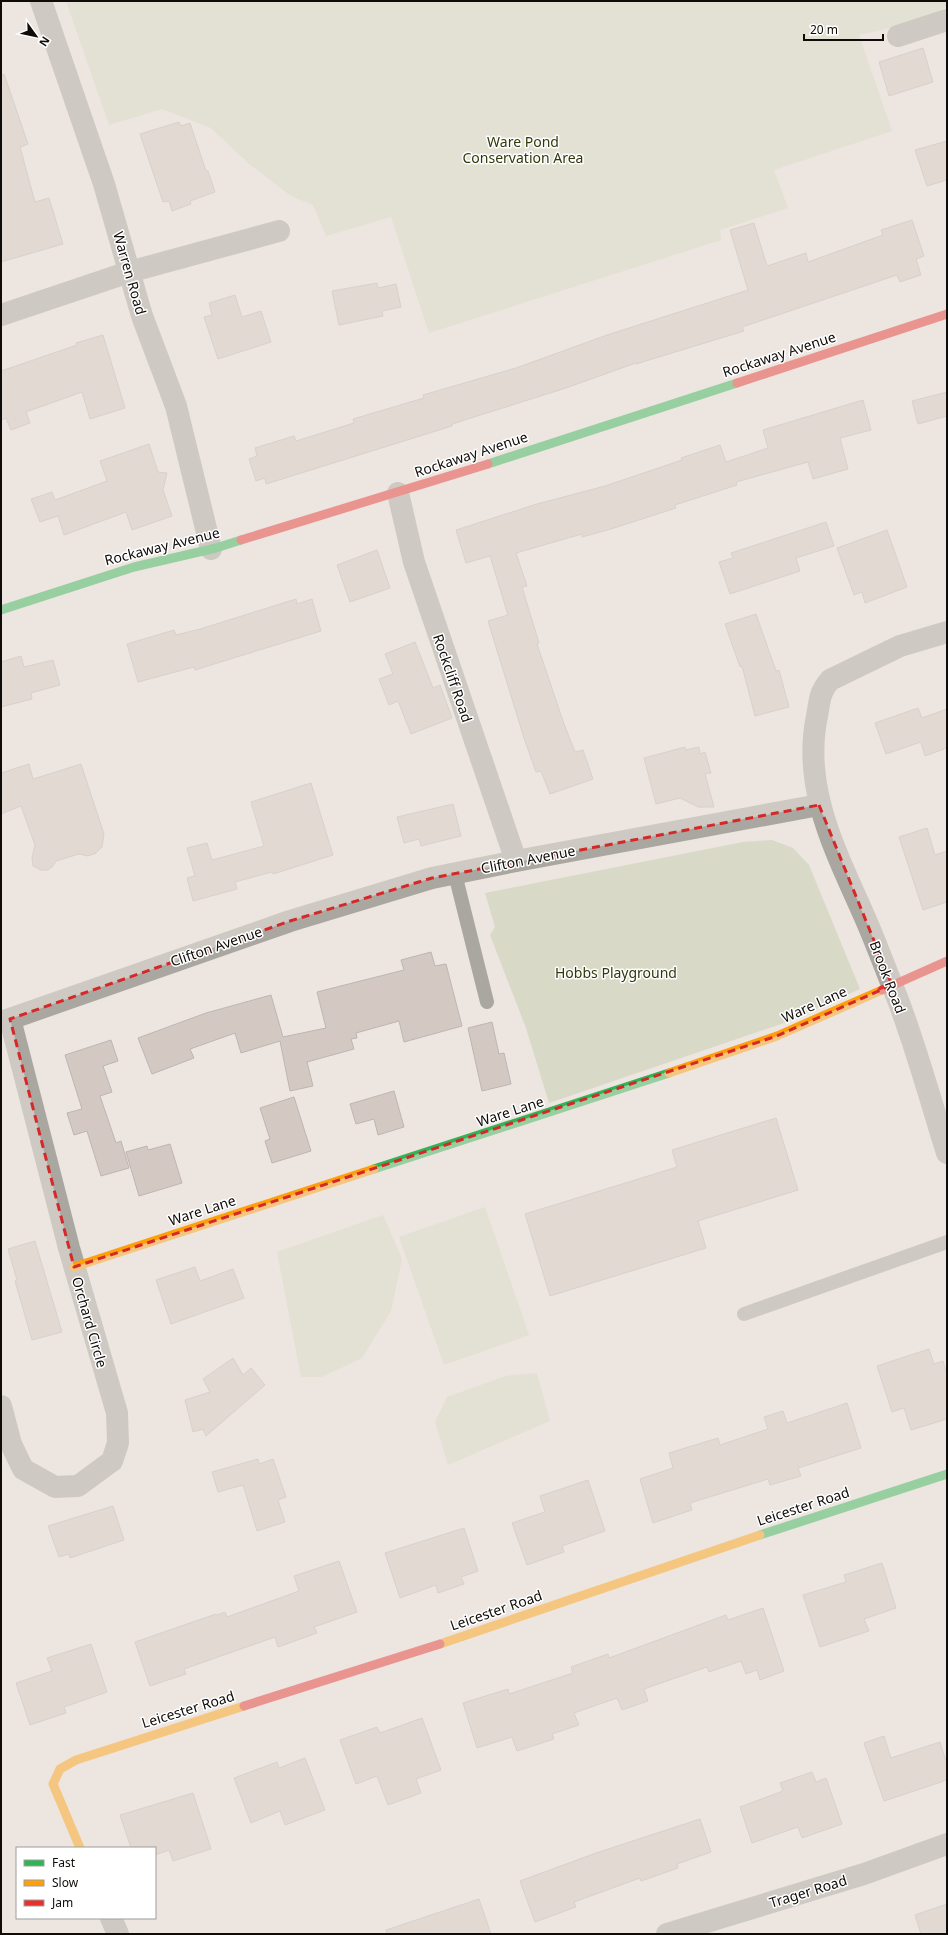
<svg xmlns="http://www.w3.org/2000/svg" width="948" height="1935" font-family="'Noto Sans',sans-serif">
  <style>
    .green { fill: #d8d9c6 }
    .building { fill: #d3c9c2; stroke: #bcb6b3 }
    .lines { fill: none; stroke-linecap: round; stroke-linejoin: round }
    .lane { stroke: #aaa6a0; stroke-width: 14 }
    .street { stroke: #aaa6a0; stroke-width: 22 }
    .fast { stroke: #30b455; stroke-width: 9 }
    .slow { stroke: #ff9f0a; stroke-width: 9 }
    .jam { stroke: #e5322d; stroke-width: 9 }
    .marked { fill: none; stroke: #d62828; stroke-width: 3; stroke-dasharray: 8 5; stroke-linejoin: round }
    .labels { text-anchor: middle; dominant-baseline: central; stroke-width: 3; stroke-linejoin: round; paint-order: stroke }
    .park-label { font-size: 14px; fill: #30380b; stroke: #fff }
    .street-label { font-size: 14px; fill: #0f0b08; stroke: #fff }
  </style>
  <rect width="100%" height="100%" fill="#ece5e0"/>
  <path class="green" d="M 66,1 L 947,1 L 947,6 C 921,23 889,28 859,35 L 892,131 L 774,170 L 788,208 L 720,230 L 721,240 L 429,333 L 391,217 L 326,236 L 313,205 L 291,196 L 248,163 L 211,128 L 162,109 L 109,125 Z
    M 772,840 L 793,848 L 809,865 L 860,989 L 787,1022 L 549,1103 L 526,1028 L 490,935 L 495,927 L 485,893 L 743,842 Z
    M 485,1207 L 529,1335 L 444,1365 L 399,1237 Z
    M 383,1215 L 402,1259 L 391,1311 L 362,1358 L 322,1377 L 301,1377 L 277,1252 Z
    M 537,1373 L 550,1421 L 448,1465 L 435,1422 L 447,1397 L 506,1376 Z"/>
  <path class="building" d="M 923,48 L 933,82 L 889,96 L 879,62 Z
    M 4,74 L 28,144 L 20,147 L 35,202 L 49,198 L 63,244 L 1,262 L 1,75 Z
    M 179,122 L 181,126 L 190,123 L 206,171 L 208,171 L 215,192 L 190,201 L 191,204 L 172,211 L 169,201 L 163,202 L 140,134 Z
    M 947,141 L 947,180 L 927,186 L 915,150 Z
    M 912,220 L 924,256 L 916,259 L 921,275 L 900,282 L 897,275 L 742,327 L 744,331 L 636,364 L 636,363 L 563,389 L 452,424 L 452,426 L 266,484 L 265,478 L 256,481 L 249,459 L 257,456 L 255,448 L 294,436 L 296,441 L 354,423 L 353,419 L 424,398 L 423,395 L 516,368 L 607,335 L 748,290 L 730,230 L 754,223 L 767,266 L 806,253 L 808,262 L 883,235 L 881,230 Z
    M 377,283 L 378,288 L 396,284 L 401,307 L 382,311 L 383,316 L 339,325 L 332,291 Z
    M 235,295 L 242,317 L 261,311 L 271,342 L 218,359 L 204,317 L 212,315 L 209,303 Z
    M 103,335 L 125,408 L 90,419 L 82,392 L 26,412 L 30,423 L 11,430 L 6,418 L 1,420 L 1,371 L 77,345 L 76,343 Z
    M 947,392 L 947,416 L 918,424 L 912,401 Z
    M 863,400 L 871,430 L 840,438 L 848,469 L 813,479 L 808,462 L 736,482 L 737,485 L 675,505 L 676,508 L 611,529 L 582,537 L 582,534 L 516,553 L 527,586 L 522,587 L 539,643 L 537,644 L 564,724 L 575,752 L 583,750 L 593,779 L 550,794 L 541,771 L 536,772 L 524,738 L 488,621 L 508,615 L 490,556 L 466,563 L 456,530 L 537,504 L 605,486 L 682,460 L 681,458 L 720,445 L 726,462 L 768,448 L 763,430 Z
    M 149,444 L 158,472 L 167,473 L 163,490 L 172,516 L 132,530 L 126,512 L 64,535 L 58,516 L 40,522 L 31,499 L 52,492 L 55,500 L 107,481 L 100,461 Z
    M 826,522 L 834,546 L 796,558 L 800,571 L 730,594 L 719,562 L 733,558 L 731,553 Z
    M 887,530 L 907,587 L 865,603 L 862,592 L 854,595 L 837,548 Z
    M 377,550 L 390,588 L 350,602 L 337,565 Z
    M 296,599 L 297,604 L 312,599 L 321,631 L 195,670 L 194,667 L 138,682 L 127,644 L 174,630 L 176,635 L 200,629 Z
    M 756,614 L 776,671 L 779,670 L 789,707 L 755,716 L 742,666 L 740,667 L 725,624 Z
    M 415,642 L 433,688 L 440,685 L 452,718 L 411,734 L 398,701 L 389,705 L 379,679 L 393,674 L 385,654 Z
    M 21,656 L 24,667 L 53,660 L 60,685 L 31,693 L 32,699 L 1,707 L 1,662 Z
    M 918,708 L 922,718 L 947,709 L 947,748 L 925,756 L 921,742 L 886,754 L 875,723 Z
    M 685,747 L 685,750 L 699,747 L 700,754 L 705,752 L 711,773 L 705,774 L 714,807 L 698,807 L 680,798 L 656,804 L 644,758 Z
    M 29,764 L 33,779 L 81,764 L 104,834 L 102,847 L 96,853 L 88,856 L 79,854 L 56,861 L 52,867 L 48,870 L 41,870 L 33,866 L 32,858 L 35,845 L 21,806 L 1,814 L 1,773 Z
    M 311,783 L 333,855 L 273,874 L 272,872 L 235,882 L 237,889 L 193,901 L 187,878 L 195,876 L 187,848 L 207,843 L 212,860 L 264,846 L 251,802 Z
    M 453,804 L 461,836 L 421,846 L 419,839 L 404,843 L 397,817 Z
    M 927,828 L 935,855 L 947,851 L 947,902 L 923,910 L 899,837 Z
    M 431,952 L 435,966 L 446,964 L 462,1026 L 404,1042 L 399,1021 L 356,1033 L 357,1038 L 351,1039 L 354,1049 L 307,1062 L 313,1086 L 290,1091 L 280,1041 L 241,1053 L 235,1033 L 190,1049 L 194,1058 L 152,1074 L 138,1038 L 206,1013 L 271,995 L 283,1037 L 326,1028 L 317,992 L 404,970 L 401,960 Z
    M 492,1022 L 499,1054 L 504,1053 L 511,1084 L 482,1091 L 468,1028 Z
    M 111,1040 L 118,1061 L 103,1066 L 112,1092 L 100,1096 L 116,1143 L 121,1141 L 129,1168 L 101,1176 L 87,1131 L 74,1135 L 67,1113 L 82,1109 L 65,1055 Z
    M 394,1091 L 404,1127 L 378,1135 L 374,1119 L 356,1124 L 350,1104 Z
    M 294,1097 L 311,1151 L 272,1163 L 265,1141 L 270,1139 L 260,1108 Z
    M 776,1118 L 798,1190 L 698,1221 L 706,1248 L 550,1296 L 525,1214 L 677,1167 L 672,1150 Z
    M 170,1144 L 182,1183 L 139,1196 L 126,1152 L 147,1146 L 148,1150 Z
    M 35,1241 L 62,1332 L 32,1340 L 15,1281 L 17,1280 L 8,1249 Z
    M 195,1267 L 200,1281 L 233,1269 L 244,1298 L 171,1324 L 156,1280 Z
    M 929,1349 L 934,1364 L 943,1361 L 947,1374 L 947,1419 L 911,1430 L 904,1408 L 892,1412 L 877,1366 Z
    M 233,1358 L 243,1375 L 251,1368 L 265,1385 L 206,1436 L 203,1429 L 193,1432 L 185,1400 L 210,1392 L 203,1379 Z
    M 847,1403 L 861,1448 L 798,1468 L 801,1476 L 770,1485 L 768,1479 L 690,1503 L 692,1510 L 653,1523 L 640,1479 L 673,1468 L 669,1453 L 718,1438 L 720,1445 L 768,1429 L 764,1417 L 783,1411 L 787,1423 Z
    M 258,1459 L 259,1464 L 273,1459 L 286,1497 L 278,1500 L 285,1522 L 257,1531 L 243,1485 L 218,1492 L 212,1472 Z
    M 588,1480 L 605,1531 L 562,1546 L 564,1552 L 527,1565 L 512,1523 L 545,1512 L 540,1496 Z
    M 113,1506 L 124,1540 L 70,1558 L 69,1554 L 59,1557 L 48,1526 Z
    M 464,1528 L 478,1571 L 461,1577 L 464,1584 L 438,1593 L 436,1585 L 400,1598 L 385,1553 Z
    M 339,1561 L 357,1612 L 314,1627 L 317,1633 L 278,1647 L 275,1637 L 184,1669 L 186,1674 L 150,1686 L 135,1642 L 216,1614 L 217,1615 L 225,1612 L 227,1617 L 299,1591 L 294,1576 Z
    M 882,1563 L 896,1608 L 864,1619 L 869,1631 L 820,1647 L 803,1595 L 846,1582 L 844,1575 Z
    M 763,1608 L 784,1671 L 760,1680 L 757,1670 L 746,1674 L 741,1661 L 709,1672 L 707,1667 L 644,1689 L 648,1701 L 622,1710 L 617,1698 L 574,1713 L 579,1725 L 552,1734 L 554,1739 L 517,1751 L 512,1737 L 477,1748 L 463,1703 L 508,1689 L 509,1694 L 573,1673 L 571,1667 L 608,1654 L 609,1658 L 726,1615 L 728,1620 Z
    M 91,1644 L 107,1692 L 64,1707 L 66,1713 L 30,1725 L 16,1683 L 52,1671 L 47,1658 Z
    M 422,1718 L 441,1770 L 416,1779 L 421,1793 L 388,1805 L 377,1776 L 356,1784 L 340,1740 L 377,1727 L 380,1733 Z
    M 884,1736 L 891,1758 L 940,1742 L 947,1764 L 947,1780 L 884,1801 L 864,1743 Z
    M 305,1758 L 325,1810 L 285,1825 L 280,1811 L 251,1823 L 234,1778 L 277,1762 L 279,1768 Z
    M 812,1772 L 816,1782 L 826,1778 L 842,1824 L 802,1838 L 798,1827 L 752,1843 L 740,1807 L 783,1791 L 780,1783 Z
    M 193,1793 L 211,1849 L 173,1861 L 169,1850 L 155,1855 L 155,1848 L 131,1848 L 120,1815 Z
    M 700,1819 L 711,1852 L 677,1864 L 678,1868 L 641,1881 L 640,1878 L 574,1902 L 576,1907 L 535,1922 L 520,1881 L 596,1853 Z
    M 479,1899 L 491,1934 L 387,1934 L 386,1930 Z
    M 947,1904 L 947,1934 L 921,1934 L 915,1915 Z"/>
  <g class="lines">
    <path class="lane" d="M 455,874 L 487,1002
      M 744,1314 L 947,1242"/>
    <path class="street" d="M 41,1 L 104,184 L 142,316 L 176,406 L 211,549
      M 898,36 L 947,20
      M 1,315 L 129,272 L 279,231
      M 398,493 L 414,562 L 516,861
      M 947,632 L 900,646 L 830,680 C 819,693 820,700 817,716 C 801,792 840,859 869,927 C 879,951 888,975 898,1000 C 917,1050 931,1102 947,1153
      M 1,1022 L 290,921 L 432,878 L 516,861 L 819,805
      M 1,1406 L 11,1444 L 23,1469 L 55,1487 L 78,1486 L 112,1461 L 118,1443 L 117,1413 L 69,1248 L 10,1019
      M 111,1918 L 118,1934
      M 667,1934 L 864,1874 L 947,1844"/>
    <path class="fast" d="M 488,464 L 737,383
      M 1,610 L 134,567 L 216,548 L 241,540
      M 374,1169 L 669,1073
      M 760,1535 L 947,1474"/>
    <path class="slow" d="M 669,1073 L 777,1036 L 882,990
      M 74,1267 L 374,1169
      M 440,1644 L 760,1535
      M 80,1848 L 53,1784 L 60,1769 L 76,1760 L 244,1706"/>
    <path class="jam" d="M 737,383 L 947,314
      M 241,540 L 488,464
      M 882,990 L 947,961
      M 244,1706 L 440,1644"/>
  </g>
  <path d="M0 0H948V1935H0ZM 819,805 L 892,985 L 777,1036 L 74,1267 L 10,1019 L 290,921 L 432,878 Z" fill="#ece5e0" fill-opacity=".55" fill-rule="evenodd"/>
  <path class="marked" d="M 819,805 L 892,985 L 777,1036 L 74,1267 L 10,1019 L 290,921 L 432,878 Z"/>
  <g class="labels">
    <g class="park-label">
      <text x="523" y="141">Ware Pond<tspan x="523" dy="16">Conservation Area</tspan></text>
      <text x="616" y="972">Hobbs Playground</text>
    </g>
    <g class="street-label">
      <text transform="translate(130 273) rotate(74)">Warren Road</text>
      <text transform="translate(779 354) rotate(-18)">Rockaway Avenue</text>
      <text transform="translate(471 454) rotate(-18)">Rockaway Avenue</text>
      <text transform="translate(162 546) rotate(-14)">Rockaway Avenue</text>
      <text transform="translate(453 678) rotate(71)">Rockcliff Road</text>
      <text transform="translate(528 859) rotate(-11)">Clifton Avenue</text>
      <text transform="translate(216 946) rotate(-19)">Clifton Avenue</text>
      <text transform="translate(888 977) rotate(69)">Brook Road</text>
      <text transform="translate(814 1004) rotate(-24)">Ware Lane</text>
      <text transform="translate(510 1111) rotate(-18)">Ware Lane</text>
      <text transform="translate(202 1210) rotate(-18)">Ware Lane</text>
      <text transform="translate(90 1322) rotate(74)">Orchard Circle</text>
      <text transform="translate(803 1506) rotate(-18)">Leicester Road</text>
      <text transform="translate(496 1610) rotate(-19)">Leicester Road</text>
      <text transform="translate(188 1709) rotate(-17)">Leicester Road</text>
      <text transform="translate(808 1891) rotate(-17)">Trager Road</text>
    </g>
  </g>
  <rect width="948" height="1935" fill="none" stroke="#0f0b08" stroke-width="4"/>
  <rect x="16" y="1847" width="140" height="72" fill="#ffffff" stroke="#9f9d9c"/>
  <rect x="24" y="1860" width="20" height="6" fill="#30b455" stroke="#9f9d9c"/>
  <text x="52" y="1867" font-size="12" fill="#0f0b08">Fast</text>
  <rect x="24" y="1880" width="20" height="6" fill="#ff9f0a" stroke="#9f9d9c"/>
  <text x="52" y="1887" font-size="12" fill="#0f0b08">Slow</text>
  <rect x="24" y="1900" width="20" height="6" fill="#e5322d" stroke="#9f9d9c"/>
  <text x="52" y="1907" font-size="12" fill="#0f0b08">Jam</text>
  <g transform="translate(36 36) rotate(123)" stroke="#ffffff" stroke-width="3" paint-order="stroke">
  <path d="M0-3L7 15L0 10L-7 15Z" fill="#0f0b08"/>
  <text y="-6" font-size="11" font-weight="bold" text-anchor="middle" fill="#0f0b08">N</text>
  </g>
  <path d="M804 34v6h79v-6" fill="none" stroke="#0f0b08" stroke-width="2"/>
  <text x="810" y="34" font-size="12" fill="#0f0b08" stroke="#ffffff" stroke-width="3" paint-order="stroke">20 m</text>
</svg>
